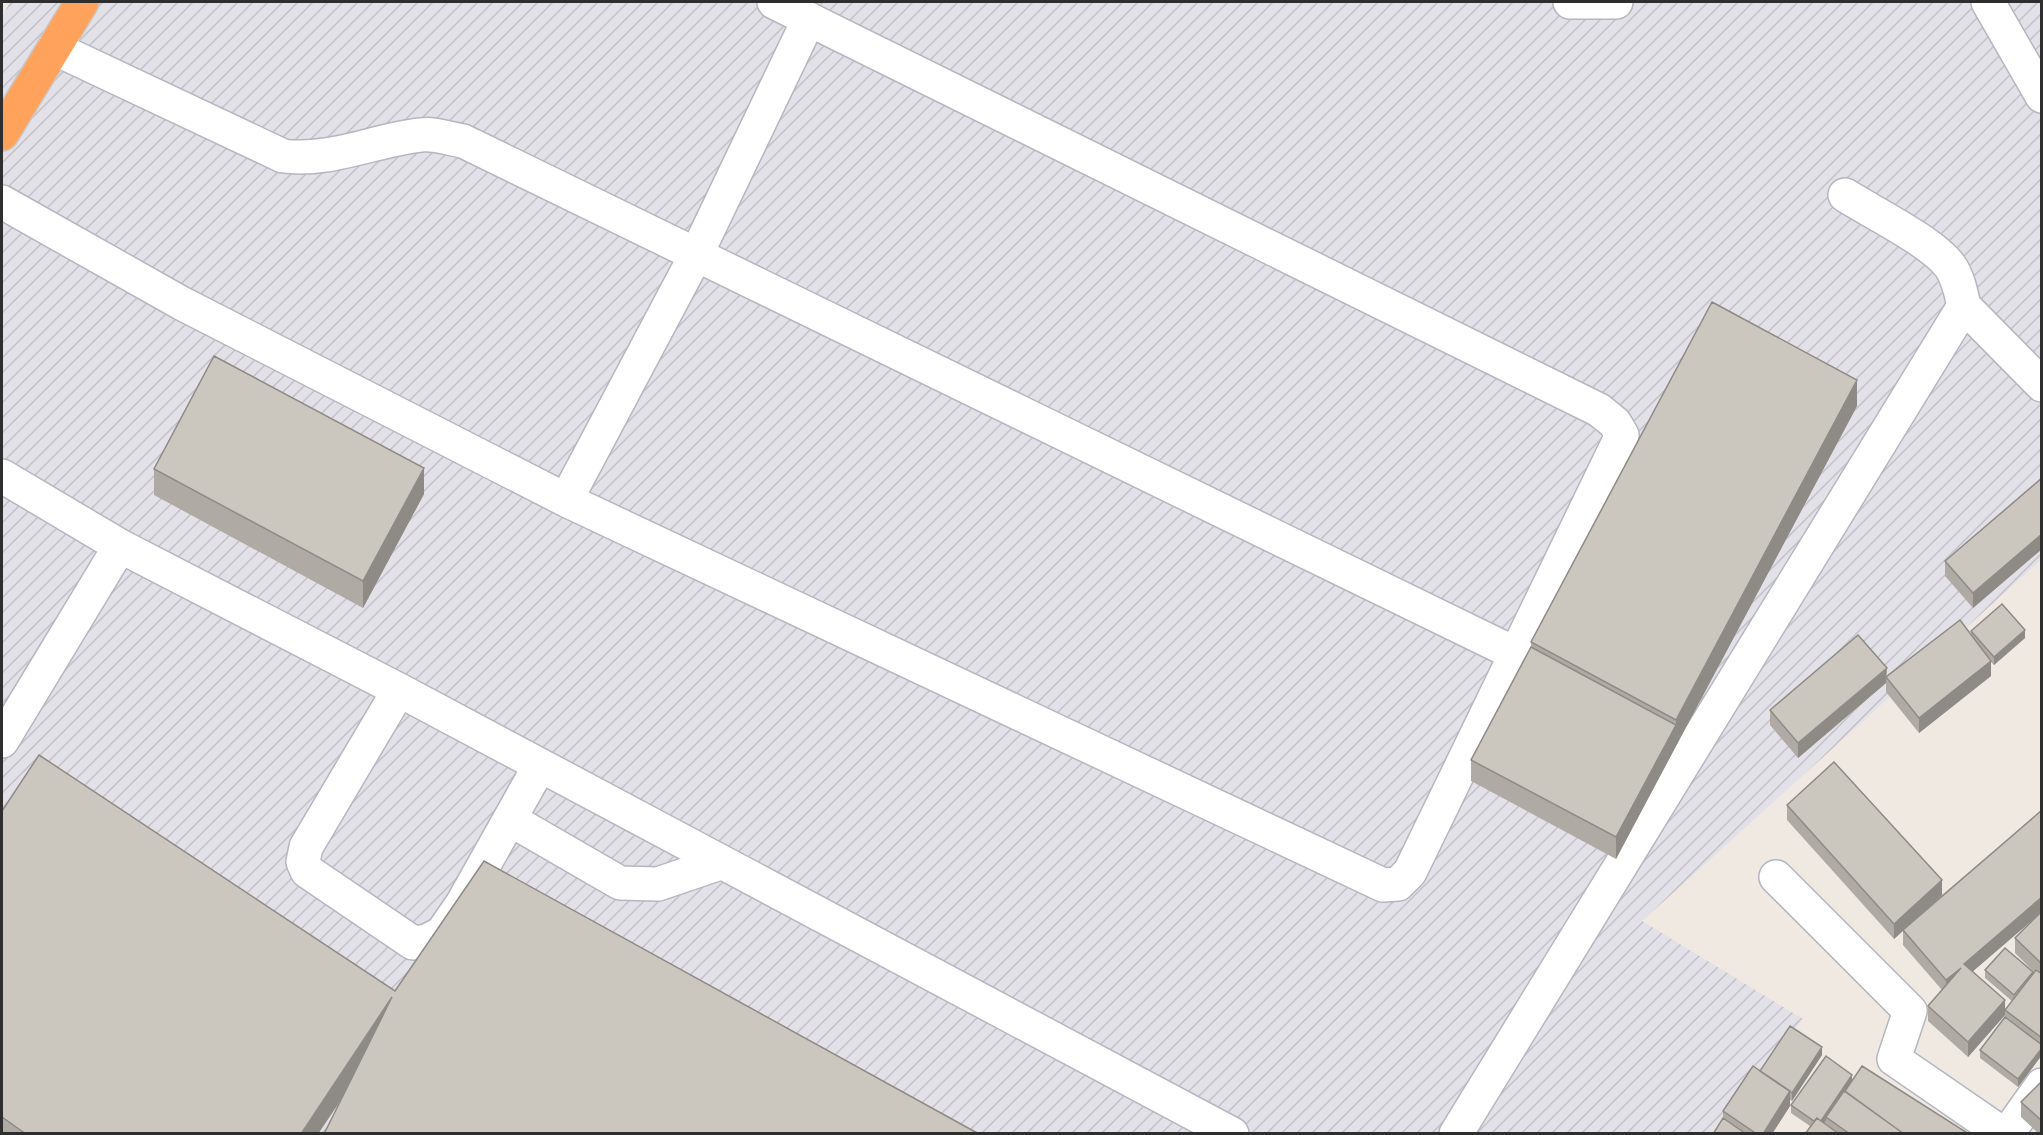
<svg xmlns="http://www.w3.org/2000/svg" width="2043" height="1135" font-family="'PT Sans Narrow',sans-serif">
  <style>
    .industrial { fill: url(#industrial-furrows) }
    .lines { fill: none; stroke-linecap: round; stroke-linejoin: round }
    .minor-casing { stroke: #b4b7c1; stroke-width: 36 }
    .highway-casing { stroke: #c9c9c9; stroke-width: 36 }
    .minor { stroke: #fff; stroke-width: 33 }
    .highway { stroke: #ffa35c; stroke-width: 33 }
    .wall { fill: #afaba4; fill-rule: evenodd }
    .shaded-wall { fill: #8e8b86 }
    .building { fill: #cbc7bf; stroke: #8e8b86; stroke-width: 1.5 }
  </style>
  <defs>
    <pattern id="industrial-furrows" width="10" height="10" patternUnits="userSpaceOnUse" patternTransform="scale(1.5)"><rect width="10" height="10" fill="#e3e1e8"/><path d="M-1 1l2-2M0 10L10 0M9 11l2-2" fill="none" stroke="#c3c1c7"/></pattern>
  </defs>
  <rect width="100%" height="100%" fill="#efe9e1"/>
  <path class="industrial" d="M 10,2 L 2041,2 L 2041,560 L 1642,921 L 1803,1019 L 1711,1133 L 2,1134 L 2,17 Z"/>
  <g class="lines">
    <defs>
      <path id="minor" d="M 1570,2 L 1616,2
        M 1988,2 L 2042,96
        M 54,48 L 283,156 C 331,162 374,140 421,135 C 434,133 450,139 463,141 L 1516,654
        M 2,202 L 181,303 L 566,500 L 1383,885 L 1398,884 L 1410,872 L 1622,435 L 1615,423 L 1599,410 L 774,2
        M 1964,306 L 2042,385
        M 2,476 L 120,546 L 399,690 L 1232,1134
        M 566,500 L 697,253 L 809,19
        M 399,690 L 306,847 L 303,862 L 307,871 L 413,943 L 427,941 L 442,933 L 462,904 L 539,767
        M 2,741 L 120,546
        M 511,820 L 620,883 L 658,884 L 720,863
        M 1776,877 L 1910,1011 L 1894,1059 L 2003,1134
        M 1456,1134 L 1964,306 C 1961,293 1958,277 1950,266 C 1931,241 1873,213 1845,195
        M 2007,1134 L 2042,1085"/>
      <path id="highway" d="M 2,134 L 82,2"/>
    </defs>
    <use href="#minor" class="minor-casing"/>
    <use href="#highway" class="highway-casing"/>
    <use href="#minor" class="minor"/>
    <use href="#highway" class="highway"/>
  </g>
  <path class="wall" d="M 1857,406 L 1616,859 L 1471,781 L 1471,760 L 1531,647 L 1531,642 Z
    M 154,469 L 424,494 L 363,608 L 154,495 Z
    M 2042,478 L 2042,549 L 1973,608 L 1945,576 L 1945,561 Z
    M 1971,631 L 2025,638 L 1994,665 L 1991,662 L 1991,676 L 1919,733 L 1886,692 L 1886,683 L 1798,758 L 1770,725 L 1770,710 L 1887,676 L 1971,634 Z
    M 1787,805 L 1942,895 L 2042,810 L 2042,1055 L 2018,1087 L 1980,1058 L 1980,1050 L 2005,1017 L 2005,1015 L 1968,1057 L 1928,1021 L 1928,1006 L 1942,990 L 1903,945 L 1903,931 L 1894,939 L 1787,820 ZM 2036,917 L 2015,938 L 2015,953 L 2034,972 L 1985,970 L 1985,978 L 2012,1001 L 2005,1009 L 1973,971 Z
    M 2,811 L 341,1100 L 318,1134 L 2,1134 Z
    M 1822,1055 L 1792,1101 L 1790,1100 L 1790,1106 L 1772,1134 L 1713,1134 L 1723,1118 L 1723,1111 L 1760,1071 Z
    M 1852,1080 L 1969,1134 L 1805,1134 L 1810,1126 L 1791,1113 L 1791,1105 Z
    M 2042,1081 L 2042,1134 L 2039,1134 L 2021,1117 L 2021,1102 Z"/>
  <path class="shaded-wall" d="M 1857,380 L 1857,406 L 1676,746 L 1676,720 Z
    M 424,468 L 424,494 L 363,608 L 363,581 Z
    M 2042,534 L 2042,549 L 1973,608 L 1973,593 Z
    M 2025,630 L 2025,638 L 1994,665 L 1994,657 Z
    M 1991,661 L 1991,676 L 1919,733 L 1919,718 Z
    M 1887,668 L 1886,683 L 1798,758 L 1798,743 Z
    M 1676,725 L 1676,746 L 1616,859 L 1616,837 Z
    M 1942,880 L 1942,895 L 1894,939 L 1894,924 Z
    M 2042,897 L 2042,912 L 1964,979 L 1964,964 Z
    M 1961,968 L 1946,995 L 1946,980 Z
    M 392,997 L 392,1023 L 318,1134 L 301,1134 Z
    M 2005,1000 L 2005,1015 L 1968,1057 L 1968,1042 Z
    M 1822,1047 L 1822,1055 L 1792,1101 L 1792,1093 Z
    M 2042,1048 L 2042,1055 L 2018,1087 L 2018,1079 Z
    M 1852,1075 L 1852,1082 L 1826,1117 L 1826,1120 L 1818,1132 L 1818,1124 Z
    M 1790,1091 L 1790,1106 L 1772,1134 L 1763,1134 Z"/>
  <path class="building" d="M 1712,302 L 1857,380 L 1676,720 L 1531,642 Z
    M 214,356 L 424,468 L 363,581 L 154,469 Z
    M 2042,478 L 2042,534 L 1973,593 L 1945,561 Z
    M 2002,604 L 2025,630 L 1994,657 L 1971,631 Z
    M 1960,620 L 1991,661 L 1919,718 L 1886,677 Z
    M 1858,635 L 1887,668 L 1798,743 L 1770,710 Z
    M 1531,647 L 1676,725 L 1616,837 L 1471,760 Z
    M 39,755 L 395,991 L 484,861 L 979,1134 L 324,1134 L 392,997 L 301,1134 L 26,1134 L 2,1117 L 2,811 Z
    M 1834,762 L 1942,880 L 1894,924 L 1787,805 Z
    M 2042,810 L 2042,897 L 1964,964 L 2005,1000 L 1968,1042 L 1928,1006 L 1961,968 L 1946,980 L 1903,930 Z
    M 2042,911 L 2042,964 L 2015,938 Z
    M 2005,948 L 2033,972 L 2014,995 L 1985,970 Z
    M 2036,970 L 2042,974 L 2042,1038 L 2005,1010 Z
    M 2005,1017 L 2042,1045 L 2042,1048 L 2018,1079 L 1980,1050 Z
    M 1790,1026 L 1822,1047 L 1792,1093 L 1760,1071 Z
    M 1826,1056 L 1852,1075 L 1821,1121 L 1817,1118 L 1814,1121 L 1791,1105 Z
    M 1753,1066 L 1790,1091 L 1763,1134 L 1757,1134 L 1723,1111 Z
    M 1862,1066 L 1969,1134 L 1904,1134 L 1845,1091 Z
    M 2042,1081 L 2042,1121 L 2021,1102 Z
    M 1844,1091 L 1904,1134 L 1850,1134 L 1826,1117 Z
    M 1723,1118 L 1746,1134 L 1713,1134 Z
    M 1817,1118 L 1839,1134 L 1805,1134 Z"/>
  <rect width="2043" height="1135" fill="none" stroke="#2e2e2e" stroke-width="6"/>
</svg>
